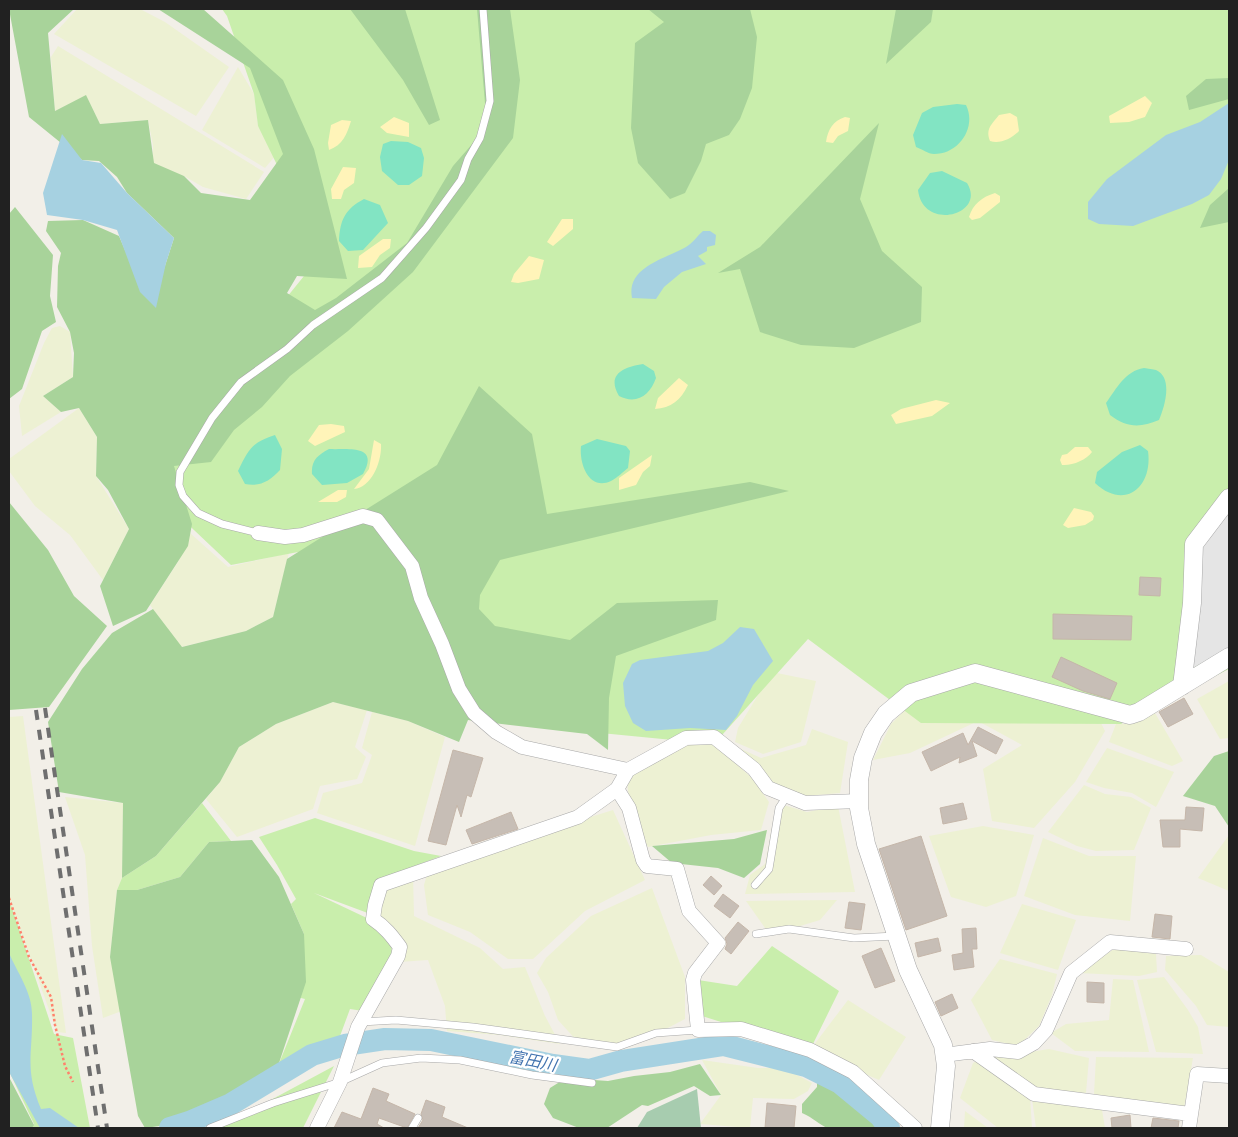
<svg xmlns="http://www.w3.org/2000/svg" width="1238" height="1137" font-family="'Exo 2','Noto Sans JP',sans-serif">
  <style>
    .farmland { fill: #edf1d3 }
    .grass { fill: #c9eeac }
    .forest { fill: #a8d39a }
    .sand { fill: #fff4b9 }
    .cemetery { fill: #a7ccaf }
    .pitch { fill: #82e4c3 }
    .parking { fill: #e5e5e5 }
    .water { fill: #a6d1e1 }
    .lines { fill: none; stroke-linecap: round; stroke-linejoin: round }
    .river { stroke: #a6d1e1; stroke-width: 22 }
    .building { fill: #c7beb6; stroke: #c5b6a9 }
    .service-casing { stroke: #a8a8a8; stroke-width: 8 }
    .minor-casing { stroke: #a8a8a8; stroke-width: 15 }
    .tertiary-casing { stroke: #a8a8a8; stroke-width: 19 }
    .path { stroke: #ff826c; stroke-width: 2.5; stroke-dasharray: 2.5 2.5; stroke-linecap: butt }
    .service { stroke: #fff; stroke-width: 7 }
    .minor { stroke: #fff; stroke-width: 14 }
    .tertiary { stroke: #fff; stroke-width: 18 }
    .rail { stroke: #6f6f6f; stroke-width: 4; stroke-dasharray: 10 10; stroke-linecap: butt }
    .labels { text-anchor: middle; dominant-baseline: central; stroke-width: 4.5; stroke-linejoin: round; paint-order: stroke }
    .water-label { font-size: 16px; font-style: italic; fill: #4475b0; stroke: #fff }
  </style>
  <rect width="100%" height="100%" fill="#f2efe8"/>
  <path class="farmland" d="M 77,9 L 140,9 L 165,22 L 229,67 L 196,116 L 54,34 Z
    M 58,46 L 264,172 L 246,199 L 203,187 L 184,176 L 161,171 L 153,163 L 153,145 L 148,120 L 100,124 L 86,96 L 55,111 L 51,57 Z
    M 238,67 L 254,94 L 258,126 L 276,155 L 265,168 L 202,130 Z
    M 60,326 L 70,332 L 73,377 L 43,396 L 61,412 L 22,436 L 19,406 L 44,343 L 52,328 Z
    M 79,408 L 97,437 L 96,476 L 129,529 L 103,580 L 70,535 L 35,506 L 9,471 L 9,459 Z
    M 190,533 L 228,567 L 289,553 L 273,617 L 246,631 L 181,647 L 150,605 L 178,562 Z
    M 772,672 L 816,681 L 801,742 L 763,754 L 735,742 L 738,728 Z
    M 1229,681 L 1229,738 L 1220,739 L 1197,699 Z
    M 917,698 L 1099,719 L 1105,731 L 1075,782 L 1034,828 L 992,821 L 983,769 L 1022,745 L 978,721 L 910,753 L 873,760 L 891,724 Z
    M 333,702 L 367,710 L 355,747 L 366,757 L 357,779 L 320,786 L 313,809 L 237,837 L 206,799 L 220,782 L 239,747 L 276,724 Z
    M 372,712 L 408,721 L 445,737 L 415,846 L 317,813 L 323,793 L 362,783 L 372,755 L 362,748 Z
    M 1155,713 L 1183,761 L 1172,766 L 1109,742 L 1116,724 L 1130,724 Z
    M 23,716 L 66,1033 L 57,1032 L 9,898 L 9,717 Z
    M 812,729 L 848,742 L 840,793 L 805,796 L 772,784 L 741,749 L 761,758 L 806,745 Z
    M 684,744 L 714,744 L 752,778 L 769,802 L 761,830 L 711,835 L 648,847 L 630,812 L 627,779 Z
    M 1107,748 L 1174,772 L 1156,807 L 1132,793 L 1104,788 L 1086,782 Z
    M 1084,785 L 1105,794 L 1131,797 L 1151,808 L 1134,850 L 1096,851 L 1077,846 L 1048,832 Z
    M 65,797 L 123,803 L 122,878 L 117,890 L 110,957 L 127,1009 L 103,1018 L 92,946 L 85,855 Z
    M 777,803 L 807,812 L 838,806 L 855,892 L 745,894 L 750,875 L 765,864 Z
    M 613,810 L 645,880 L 585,911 L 533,959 L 508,959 L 470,932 L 428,915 L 424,885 L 429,868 Z
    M 983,826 L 1034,835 L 1016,896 L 986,907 L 951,897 L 929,836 Z
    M 1229,835 L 1229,891 L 1198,878 Z
    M 1043,838 L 1089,856 L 1136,856 L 1130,921 L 1075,915 L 1024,896 Z
    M 413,874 L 414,916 L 480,948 L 503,969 L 525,967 L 545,1016 L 560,1044 L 500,1035 L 447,1031 L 445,1006 L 428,960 L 399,962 L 394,938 L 373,919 L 381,885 Z
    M 652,888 L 685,977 L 685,1019 L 662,1031 L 617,1047 L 578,1042 L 558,1020 L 548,992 L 537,973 L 546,958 L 591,916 Z
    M 837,900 L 820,920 L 770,935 L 746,901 Z
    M 1022,904 L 1076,920 L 1058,970 L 1000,953 Z
    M 1114,949 L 1156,954 L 1157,972 L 1139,976 L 1079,973 Z
    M 1201,955 L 1229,972 L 1229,1027 L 1207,1025 L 1196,1006 L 1165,970 L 1166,956 Z
    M 1000,959 L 1057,974 L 1052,995 L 1039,1026 L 1018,1046 L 992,1040 L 971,1000 Z
    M 1164,977 L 1188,1010 L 1198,1027 L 1203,1054 L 1156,1052 L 1137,980 Z
    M 1113,979 L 1133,980 L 1149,1052 L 1075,1051 L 1051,1033 L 1066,1024 L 1109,1020 Z
    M 848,1000 L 906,1037 L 879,1080 L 810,1050 Z
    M 1049,1049 L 1089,1058 L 1086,1093 L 1036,1089 L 992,1058 Z
    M 1096,1057 L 1193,1058 L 1184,1108 L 1094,1094 Z
    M 702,1060 L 758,1068 L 784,1068 L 812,1083 L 808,1091 L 794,1099 L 753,1098 L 750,1128 L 700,1124 L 721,1095 Z
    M 977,1061 L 1030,1096 L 1032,1128 L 998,1128 L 960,1098 L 973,1063 Z
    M 1032,1099 L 1102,1110 L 1105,1128 L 1036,1128 Z
    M 965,1111 L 988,1128 L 964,1128 Z"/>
  <path class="grass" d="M 222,9 L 1229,9 L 1229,669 L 1121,724 L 921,723 L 808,639 L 714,744 L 458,719 L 350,542 L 231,565 L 157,495 L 207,396 L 321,255 L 258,126 L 254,94 L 227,16 Z
    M 202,803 L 231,841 L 209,842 L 180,877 L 137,890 L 117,890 L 122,878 L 156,856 Z
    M 315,818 L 414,851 L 441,856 L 389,876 L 373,915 L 314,893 L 369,919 L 391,934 L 392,957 L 363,1011 L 350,1009 L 340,1036 L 278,1066 L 305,999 L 297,997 L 304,934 L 291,904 L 296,899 L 277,865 L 259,837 Z
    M 9,899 L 54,1034 L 73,1038 L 90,1128 L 32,1128 L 34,1124 L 9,1071 Z
    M 772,946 L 839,991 L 810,1050 L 702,1016 L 698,980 L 737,986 Z
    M 334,1066 L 303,1128 L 212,1128 L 230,1122 Z"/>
  <path class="forest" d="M 9,9 L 74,9 L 48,33 L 55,111 L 86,95 L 100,124 L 148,120 L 154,163 L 184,176 L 201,193 L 250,200 L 283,154 L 250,68 L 158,9 L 203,9 L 283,80 L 314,149 L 347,279 L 297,276 L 287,293 L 315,310 L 336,298 L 407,243 L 453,166 L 487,127 L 477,9 L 510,9 L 520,80 L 513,138 L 413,272 L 348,331 L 290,376 L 262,407 L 234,430 L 211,462 L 174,466 L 192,524 L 188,546 L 146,611 L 113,626 L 100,586 L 129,529 L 108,490 L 96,476 L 97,437 L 79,408 L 61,412 L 43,396 L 73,377 L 74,353 L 70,332 L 57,307 L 58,266 L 61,253 L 46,231 L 48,221 L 83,220 L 119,236 L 128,257 L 163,272 L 174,238 L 127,193 L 117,177 L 99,161 L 82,160 L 29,117 Z
    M 350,9 L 405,9 L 440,120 L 429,125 L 403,80 Z
    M 648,9 L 750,9 L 757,37 L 752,88 L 740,119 L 729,135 L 706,144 L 701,161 L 685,193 L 670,199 L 638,163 L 631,128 L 635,43 L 664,22 Z
    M 896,9 L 933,9 L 931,22 L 886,64 Z
    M 1229,78 L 1229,99 L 1189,110 L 1186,96 L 1206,79 Z
    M 879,123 L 860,199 L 882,251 L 922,287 L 921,322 L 854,348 L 801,345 L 760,332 L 740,269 L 718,273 L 760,247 Z
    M 1229,188 L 1229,222 L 1200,228 L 1210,205 Z
    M 15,207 L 53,255 L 50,296 L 56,322 L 42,331 L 22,389 L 9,399 L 9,214 Z
    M 479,386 L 532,434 L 547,514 L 750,482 L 789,491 L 500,560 L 480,595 L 479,609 L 495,626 L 570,640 L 617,603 L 718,600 L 716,620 L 616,656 L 609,698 L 608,750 L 587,734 L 468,720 L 459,742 L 408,721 L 333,702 L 276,724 L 239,747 L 220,782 L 156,856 L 122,878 L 123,803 L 59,792 L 48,722 L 82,669 L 112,633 L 153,609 L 182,647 L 246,631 L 273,617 L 287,559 L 437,465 Z
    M 9,502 L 48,550 L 74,596 L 107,626 L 49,707 L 9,710 Z
    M 1229,751 L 1229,827 L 1215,806 L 1183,796 L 1214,756 Z
    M 767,830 L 760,864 L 744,878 L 718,868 L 672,863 L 652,846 L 734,839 Z
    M 252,840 L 279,877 L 304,934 L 306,982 L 278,1066 L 258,1086 L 217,1104 L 189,1122 L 145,1128 L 138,1116 L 110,957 L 117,890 L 137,890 L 180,877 L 209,842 Z
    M 700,1064 L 721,1095 L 710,1096 L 694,1086 L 648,1106 L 642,1105 L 607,1128 L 579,1128 L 553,1118 L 544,1104 L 550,1088 L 566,1078 L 608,1081 L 634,1076 L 670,1072 Z
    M 9,1077 L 34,1125 L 32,1128 L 9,1128 Z
    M 817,1080 L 842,1092 L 881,1122 L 882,1128 L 828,1128 C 819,1125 814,1118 802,1113 L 802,1104 L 817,1087 Z"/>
  <path class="sand" d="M 1145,96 L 1152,103 L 1145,117 L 1129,122 L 1110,123 L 1109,116 Z
    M 1010,113 L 1017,117 L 1019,131 C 1011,139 1000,144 990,141 C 985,129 992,124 999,115 Z
    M 394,117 L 409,123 L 409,137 L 387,133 L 380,127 Z
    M 845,117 L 850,118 L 848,131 L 838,136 L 833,143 L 826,142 C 828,129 833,121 845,117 Z
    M 342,120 L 351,121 C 347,134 343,145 329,150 L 328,143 L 331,125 Z
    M 343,167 L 356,168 L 354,183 L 344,190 L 341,199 L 332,199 L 331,189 Z
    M 995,193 L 1000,196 L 1000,202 L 980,218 L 972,220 L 969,217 C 973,204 982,197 995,193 Z
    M 562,219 L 573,219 L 573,229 L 553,246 L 547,242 Z
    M 383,239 L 391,239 L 390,248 L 380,255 L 372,267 L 358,268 L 359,256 Z
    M 529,256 L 544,260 L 539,279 L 518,283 L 511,282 L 514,274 Z
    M 679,378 L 688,385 C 681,400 671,408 655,409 L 658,398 Z
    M 936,400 L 950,403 L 932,416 L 896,424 L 891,415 L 901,409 Z
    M 331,424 L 344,426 L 345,432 L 315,446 L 308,441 L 319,425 Z
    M 374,440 L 381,444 C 382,461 372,487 354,489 L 369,469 Z
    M 1075,447 L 1088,447 L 1092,452 C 1086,460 1072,466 1062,465 L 1060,460 L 1062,455 L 1067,454 Z
    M 652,455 L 650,466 L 643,472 L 636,485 L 619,490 L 619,478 Z
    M 338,490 L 347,490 L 346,497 L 337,502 L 318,502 Z
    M 1074,508 L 1091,512 L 1094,516 L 1093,520 L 1085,525 L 1068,528 L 1063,525 Z"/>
  <path class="cemetery" d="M 697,1089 L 701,1128 L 637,1128 L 647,1112 Z"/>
  <path class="pitch" d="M 957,104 L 966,105 C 977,127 959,154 934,154 C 928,154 922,149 916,147 L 913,135 L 922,113 L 933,107 Z
    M 391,141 L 408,142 L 421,148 L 424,158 L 422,176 L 409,185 L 398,185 L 382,171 L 380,157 L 383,144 Z
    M 942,171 L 967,183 C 987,215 923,232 918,190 L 930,173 Z
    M 364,199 L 380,205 L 388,223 L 363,250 L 348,251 L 339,241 C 340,220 345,209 364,199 Z
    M 643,364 L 654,371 L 656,378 C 650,395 637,405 619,396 C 606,374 624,367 643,364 Z
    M 1144,368 C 1148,369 1153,369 1156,370 C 1174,378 1164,408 1159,420 C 1140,428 1127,428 1110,415 L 1106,403 C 1117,388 1125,371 1144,368 Z
    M 275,435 L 282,449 L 280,470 C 270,481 260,487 245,484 L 238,471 C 249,449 251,443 275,435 Z
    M 597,439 L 626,446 L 630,451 L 628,468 C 623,472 617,478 611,481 C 589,491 579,464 581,446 Z
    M 1140,445 L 1148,451 C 1153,487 1125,511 1095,483 L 1097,472 L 1122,452 Z
    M 329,449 C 347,450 380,444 363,474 L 347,483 L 322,485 L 312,474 C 311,460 318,455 329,449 Z"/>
  <path class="parking" d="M 1229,498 L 1229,648 L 1193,668 L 1194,544 Z"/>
  <path class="water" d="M 1229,103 L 1229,160 L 1221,179 L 1209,195 L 1192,204 L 1133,226 L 1099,224 L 1088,219 L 1088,202 L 1107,179 L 1166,135 L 1200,122 Z
    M 62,134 L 82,160 L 101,163 L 127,193 L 174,238 L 166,263 L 156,308 L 140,292 L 117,230 L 83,220 L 47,215 L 43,193 Z
    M 703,231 L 710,231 L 716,235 L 715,245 L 707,247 L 707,251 L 698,256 L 706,264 L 682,272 L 664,287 L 656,299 L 632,298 C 626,267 665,259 686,247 C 693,243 697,236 703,231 Z
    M 740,627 L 754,629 L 773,661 L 753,685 L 737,716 L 726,730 L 690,728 L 646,731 L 633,723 L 625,706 L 623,683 L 632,664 L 640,660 L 708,651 L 723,643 Z
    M 9,953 C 17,972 32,992 32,1014 C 33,1055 24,1068 41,1109 L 50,1108 L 79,1128 L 40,1128 L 9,1072 Z"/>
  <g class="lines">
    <path class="river" d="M 170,1128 L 189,1122 L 231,1104 L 312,1055 L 345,1045 L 385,1039 L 431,1040 L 553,1065 L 589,1070 L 621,1061 L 724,1045 L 806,1066 L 840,1083 L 880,1116 L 889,1128"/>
  </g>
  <path class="building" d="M 1140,577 L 1161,578 L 1160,596 L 1139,595 Z
    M 1053,614 L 1132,616 L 1131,640 L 1053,639 Z
    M 1061,657 L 1117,683 L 1110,699 L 1083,691 L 1052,677 Z
    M 1184,698 L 1193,714 L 1168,727 L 1159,712 Z
    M 978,727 L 1003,740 L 996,754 L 972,741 L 977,756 L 959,763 L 960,757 L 931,771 L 922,752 L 963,733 L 968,745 Z
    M 453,750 L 483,758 L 471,797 L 467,795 L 461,817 L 457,805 L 446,845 L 428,841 Z
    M 963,803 L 967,819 L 943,824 L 940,808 Z
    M 1186,807 L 1204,808 L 1202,831 L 1180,829 L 1180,847 L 1163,847 L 1160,820 L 1185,820 Z
    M 511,812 L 518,829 L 472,844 L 466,830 Z
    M 921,836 L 947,916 L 906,930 L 879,849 Z
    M 711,876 L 722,886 L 714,895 L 703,885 Z
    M 723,894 L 739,906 L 730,918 L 714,906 Z
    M 849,902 L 865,904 L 861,930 L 845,928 Z
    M 1155,914 L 1172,916 L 1170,939 L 1152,937 Z
    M 738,922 L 749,931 L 731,954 L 725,949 L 727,944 L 725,938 Z
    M 976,928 L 977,949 L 972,949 L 974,967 L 954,970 L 952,955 L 963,953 L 962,929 Z
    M 938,938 L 941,951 L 918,957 L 915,943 Z
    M 881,948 L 895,981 L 875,988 L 862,956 Z
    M 1087,982 L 1104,983 L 1104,1003 L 1087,1002 Z
    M 952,994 L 958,1008 L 941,1016 L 935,1002 Z
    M 373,1088 L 389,1094 L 386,1101 L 415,1114 L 407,1128 L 379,1118 L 377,1124 L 384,1128 L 334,1128 L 342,1112 L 361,1119 Z
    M 426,1100 L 445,1107 L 442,1117 L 468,1128 L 418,1128 L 423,1120 L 421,1114 Z
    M 767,1103 L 796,1106 L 794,1128 L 765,1128 Z
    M 1130,1115 L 1131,1128 L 1112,1128 L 1111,1118 Z
    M 1153,1118 L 1179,1121 L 1178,1128 L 1151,1128 Z"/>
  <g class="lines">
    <defs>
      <path id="service" d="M 258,533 L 222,524 L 198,513 L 183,496 L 179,485 L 180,472 L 212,418 L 241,382 L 287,349 L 313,325 L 382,278 L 426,228 L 461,180 L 468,159 L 480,138 L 490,101 L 483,9
        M 755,885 L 769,869 L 779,808 L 787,796
        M 756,934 L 789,929 L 854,938 L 896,936
        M 361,1022 L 396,1020 L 473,1027 L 617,1047 L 656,1033 L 698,1030
        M 210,1128 L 273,1103 L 340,1082 L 382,1063 L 421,1058 L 460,1060 L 532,1075 L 592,1083
        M 412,1128 L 418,1118"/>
      <path id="minor" d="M 258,533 L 285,537 L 303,535 L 363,516 L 377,520 L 412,566 L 421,598 L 442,644 L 459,689 L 474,713 L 496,732 L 522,747 L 628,770
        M 617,789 L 629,808 L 643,860 L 647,866 L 677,869 L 689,911 L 718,943 L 695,973 L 693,980 L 698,1030 L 741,1029 L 810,1050 L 853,1072 L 915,1128
        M 973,1051 L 1034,1094 L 1190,1114
        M 944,1055 L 990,1049 L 1018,1052 L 1034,1043 L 1046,1030 L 1071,973 L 1110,942 L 1186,949
        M 317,1128 L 340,1082 L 358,1027 L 398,956 L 400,947 C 392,936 385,927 373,919 L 375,905 L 381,885 L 578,817 L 617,789 L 628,770 L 686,738 L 714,737 L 754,769 L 768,788 L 805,803 L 859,801
        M 1189,1128 L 1197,1074 L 1229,1076"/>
      <path id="tertiary" d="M 1182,686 L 1192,603 L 1194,544 L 1229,498
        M 940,1128 L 946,1066 L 943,1045 L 908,970 L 866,844 L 859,808 L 859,780 L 863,758 L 873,733 L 886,714 L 911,693 L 975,673 L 1130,715 L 1139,712 L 1229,657"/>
    </defs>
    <use href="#service" class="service-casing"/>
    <use href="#minor" class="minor-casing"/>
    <use href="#tertiary" class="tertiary-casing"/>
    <path class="path" d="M 9,898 L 29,957 L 51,997 L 55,1025 L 65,1066 L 73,1082"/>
    <use href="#service" class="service"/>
    <use href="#minor" class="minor"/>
    <use href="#tertiary" class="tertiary"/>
    <path class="rail" d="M 45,708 L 107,1128
      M 36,710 L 98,1128"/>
  </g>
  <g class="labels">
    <g class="water-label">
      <text transform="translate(533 1060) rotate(11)">富田川</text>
    </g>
  </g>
  <rect width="1238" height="1137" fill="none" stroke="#212121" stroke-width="20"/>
</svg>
